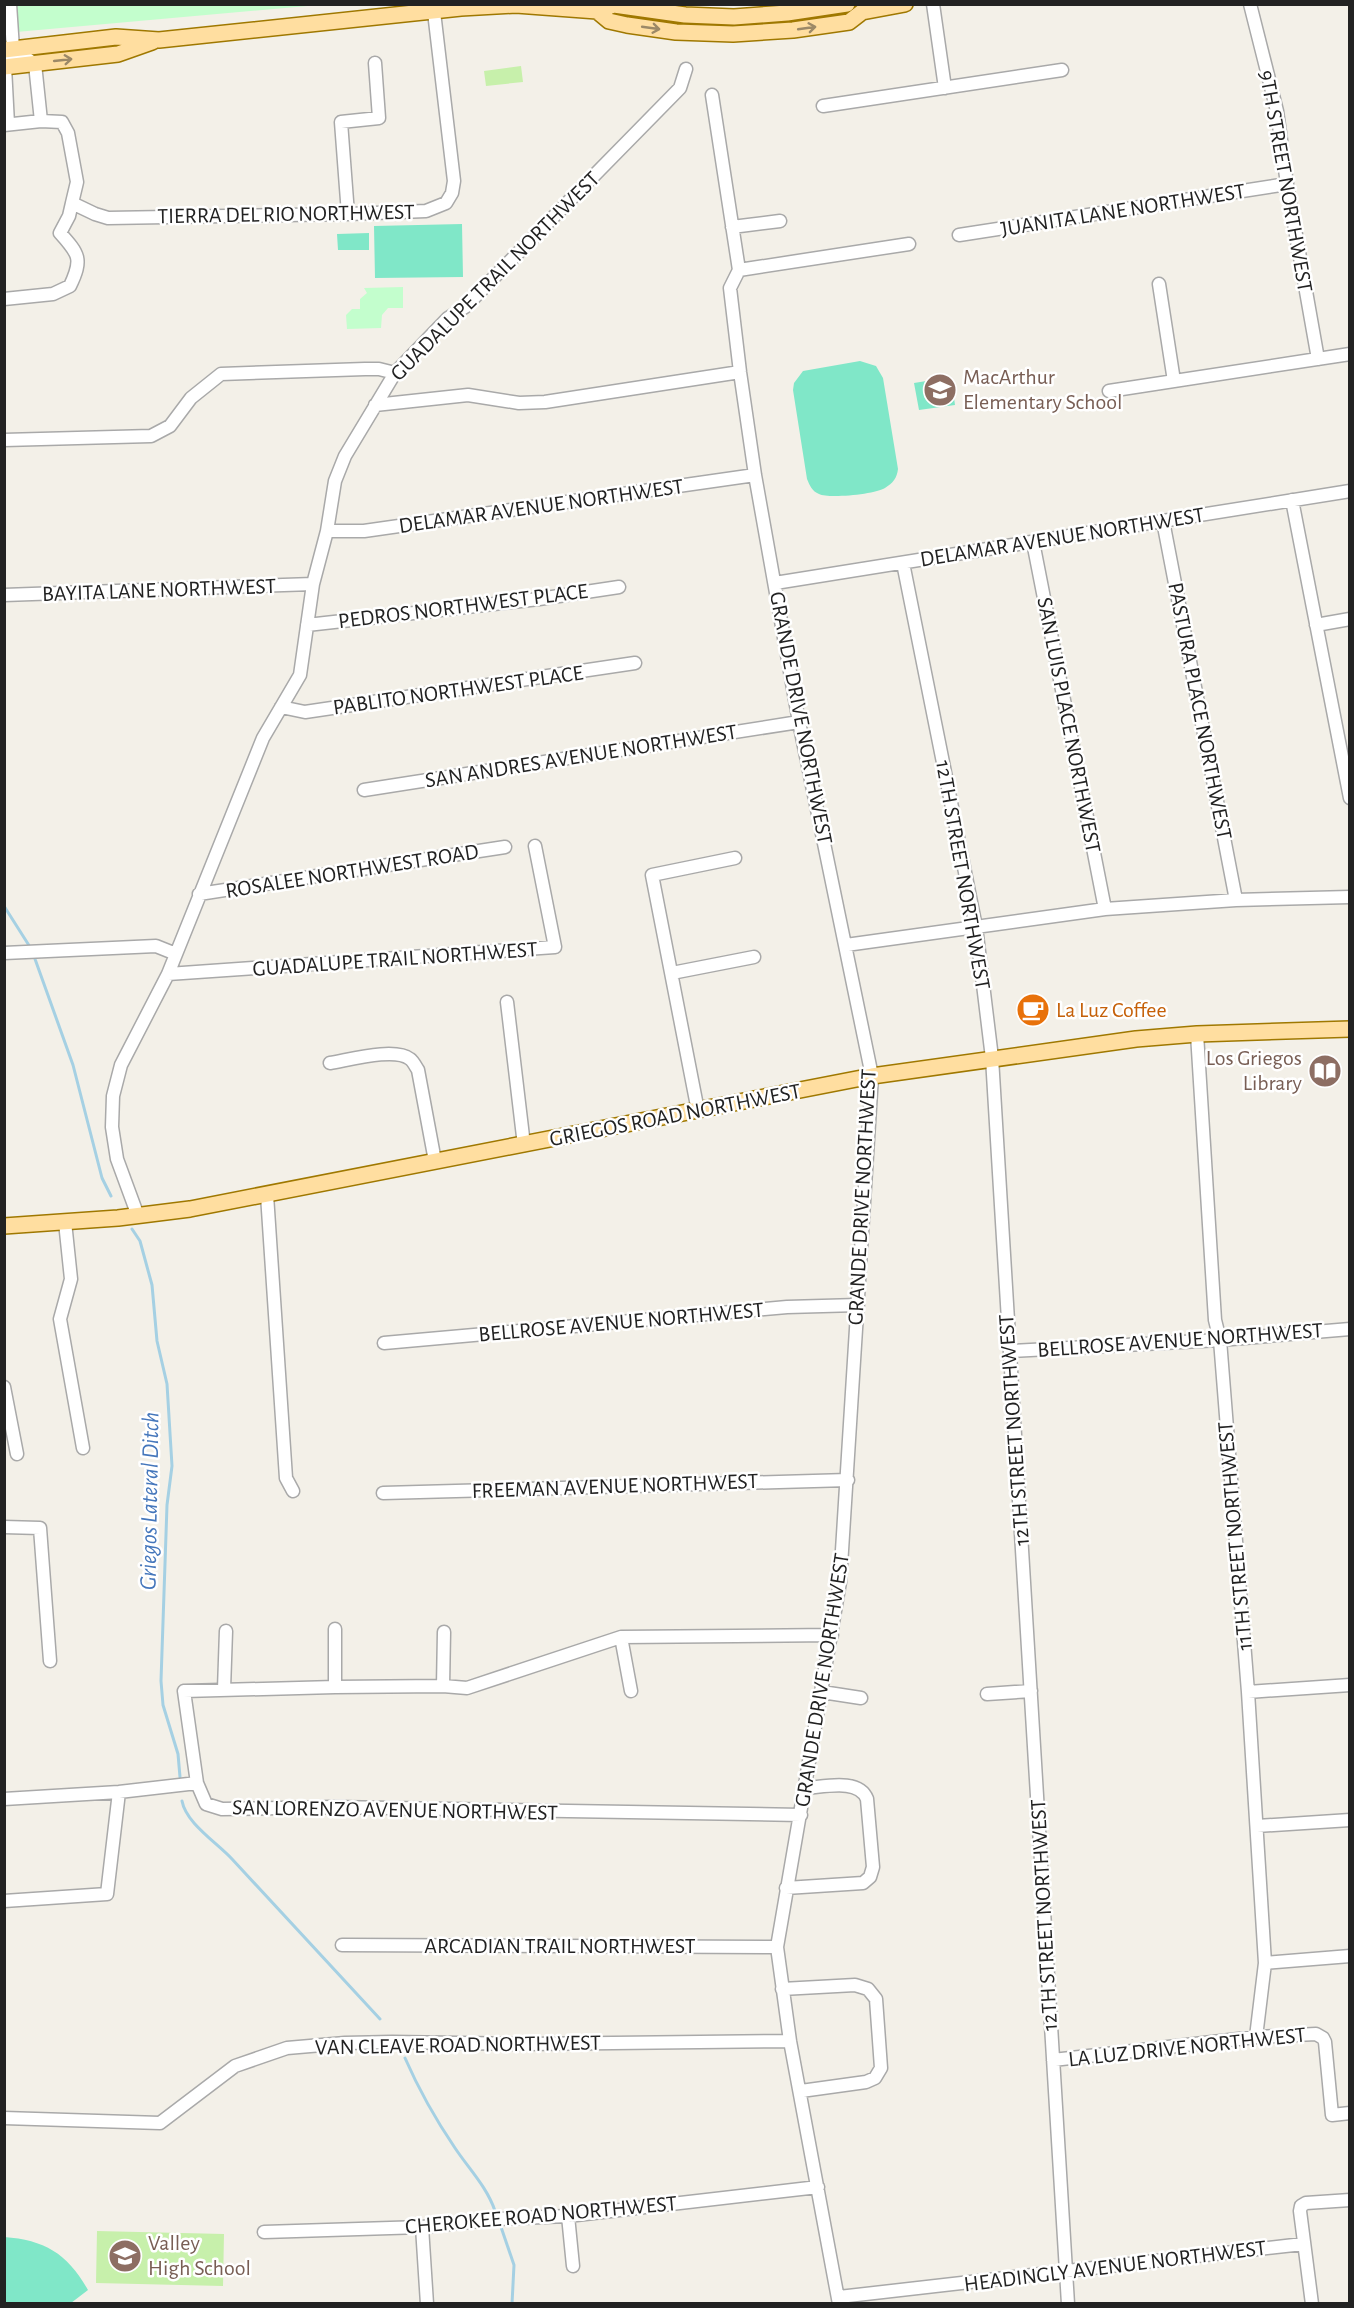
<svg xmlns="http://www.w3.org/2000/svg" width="1354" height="2308" font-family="'Alegreya Sans',sans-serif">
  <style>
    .grass { fill: #c7f0ab }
    .park { fill: #c3fecd }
    .pitch { fill: #80e7c8 }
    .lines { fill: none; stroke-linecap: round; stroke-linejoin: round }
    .stream { stroke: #a5d0e3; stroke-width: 3 }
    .minor-casing { stroke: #a9a9a9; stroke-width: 15 }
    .major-casing { stroke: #9f7800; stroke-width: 18 }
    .minor { stroke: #fff; stroke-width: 12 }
    .major { stroke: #ffdea0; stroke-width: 15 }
    .oneway { stroke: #9c8967 }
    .labels { text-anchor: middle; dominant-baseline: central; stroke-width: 5; stroke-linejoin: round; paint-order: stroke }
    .street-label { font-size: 22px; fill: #222; stroke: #fff }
    .education-label { font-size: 22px; fill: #785e54; stroke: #fff; text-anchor: start }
    .food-label { font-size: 22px; fill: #c56008; stroke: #fff; text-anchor: start }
    .water-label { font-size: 24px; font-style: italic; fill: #4476bb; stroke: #fff }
  </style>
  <rect width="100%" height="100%" fill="#f3f0e8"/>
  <path class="grass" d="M 521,66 L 523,82 L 486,86 L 484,71 Z
    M 97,2231 L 224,2234 L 223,2286 L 96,2283 Z"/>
  <path class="park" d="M 5,5 L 319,5 L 5,33 Z
    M 403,287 L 403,308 L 388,308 L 382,315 L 381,328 L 347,329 L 346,315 L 352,309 L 360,309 L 360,299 L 367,293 L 364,288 Z"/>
  <path class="pitch" d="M 462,224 L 463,277 L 375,278 L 374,226 Z
    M 369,233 L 369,250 L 338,250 L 337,234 Z
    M 860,361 L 876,366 L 883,378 L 898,469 C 897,478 893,483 885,488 C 876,494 829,499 819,494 C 812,491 810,486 807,479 L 793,390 L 794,383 L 803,371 Z
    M 951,377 L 955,405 L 919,410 L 914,383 Z
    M 4,2237 C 45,2240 68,2254 88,2290 L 71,2303 L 5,2303 Z"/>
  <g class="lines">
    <path class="stream" d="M 4,906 L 30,947
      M 35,959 L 73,1065 L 102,1178 L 111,1196
      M 132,1229 L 140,1241 L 152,1285 L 157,1341 L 167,1384 L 172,1466 L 167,1505 L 161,1681 L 163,1705 L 178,1754 L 180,1777
      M 182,1801 C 186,1823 216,1842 232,1859 L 380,2019
      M 405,2058 C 419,2090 436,2120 455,2148 C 469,2169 487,2187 495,2211
      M 501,2227 L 514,2265 L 512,2304"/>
    <defs>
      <path id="minor" d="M 933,4 L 945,88
        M 1250,4 L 1277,111 L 1287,184 L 1318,359
        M 13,49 L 35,64 L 41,121
        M 712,95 L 739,270 L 730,288 L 740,372 L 755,475 L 799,722 L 872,1076 L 840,1582 L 777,1947 L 790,2041 L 839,2304
        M 823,106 L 1062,70
        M 8,124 L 5,67 L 13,49 L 10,4
        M 4,125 L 41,121 L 62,122 L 68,133 L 77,182 L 72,203 L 95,214 L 108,218 L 348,214 L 426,211 L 446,203 L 452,193 L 454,181 L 434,12
        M 348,214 L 341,122 L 379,118 L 375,63
        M 732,227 L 780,221
        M 959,235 L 1287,184
        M 739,270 L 909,244
        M 1159,284 L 1174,381
        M 4,299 L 53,294 L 70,286 C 83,259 79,254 60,233 L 69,216 L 72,203
        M 1109,391 L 1350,354
        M 375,405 L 468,395 L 519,403 L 545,402 L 740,372
        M 4,440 L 151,436 L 170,426 L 191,398 L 221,374 L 365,369 L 379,369 L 395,373
        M 1292,500 L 1350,798
        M 1163,521 L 1236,900
        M 327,531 L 364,531 L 755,475
        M 1033,542 L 1105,909
        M 903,563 L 976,927 L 992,1058 L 1068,2304
        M 775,583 L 1350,491
        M 4,595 L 313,584
        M 307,625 L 539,599 L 619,587
        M 1316,625 L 1350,619
        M 281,707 L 305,712 L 635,663
        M 364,790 L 799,722
        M 199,894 L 505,847
        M 846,945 L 1105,909 L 1236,900 L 1350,897
        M 4,953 L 156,946 L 176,954
        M 672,973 L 754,957
        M 168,974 L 555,947 L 535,846
        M 507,1002 L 524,1145
        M 1197,1034 L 1215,1320 L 1220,1340 L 1248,1692 L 1265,1963 L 1256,2037
        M 330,1063 C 349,1060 395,1047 410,1059 C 413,1061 416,1067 418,1070 L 435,1161
        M 698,1111 L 652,875 L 735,858
        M 267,1195 L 286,1478 L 293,1491
        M 138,1216 L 117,1159 L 112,1127 L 113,1096 L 121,1065 L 168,974 L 263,738 L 300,675 L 313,584 L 327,531 L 335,481 L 345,456 L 395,373 L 448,318 L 465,307 L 680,88 L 686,69
        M 65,1222 L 71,1279 L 60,1319 L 83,1448
        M 384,1343 L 787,1307 L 858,1305
        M 1010,1351 L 1220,1340 L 1350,1329
        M 4,1387 L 17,1454
        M 383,1493 L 848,1480
        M 4,1527 L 40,1528 L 50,1661
        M 621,1637 L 631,1691
        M 443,1686 L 444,1632
        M 335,1687 L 335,1629
        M 224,1689 L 226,1631
        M 822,1692 L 861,1698
        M 1248,1692 L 1350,1685
        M 987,1694 L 1031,1691
        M 197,1783 L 184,1691 L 335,1687 L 443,1686 L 467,1688 L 621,1637 L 832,1635
        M 4,1799 L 119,1792 L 197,1783 L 206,1804 L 222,1809 L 333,1807 L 801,1815
        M 1257,1826 L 1350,1820
        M 786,1888 L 863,1883 L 870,1877 L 873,1867 L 867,1799 C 859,1778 824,1787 805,1788
        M 4,1901 L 107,1894 L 119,1792
        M 342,1945 L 777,1947
        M 1265,1963 L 1350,1956
        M 782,1989 L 855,1985 L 868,1989 L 876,1999 L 881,2068 L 875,2078 L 866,2082 L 801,2091
        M 1053,2060 L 1256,2037 L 1316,2034 L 1323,2038 L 1325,2042 L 1332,2115 L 1350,2113
        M 4,2118 L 160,2123 L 235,2066 L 287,2048 L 345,2043 L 392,2042 L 527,2044 L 790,2041
        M 568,2216 L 573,2266
        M 422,2227 L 427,2304
        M 264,2232 L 422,2227 L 497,2219 L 568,2216 L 818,2187
        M 839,2297 L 1303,2244
        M 1312,2304 L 1300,2211 L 1301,2206 L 1306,2203 L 1350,2200"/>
      <path id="major" d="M 597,11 L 609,21 L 627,25 L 676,32 L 733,34 L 793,30 L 849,22 L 862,12 L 905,4
        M 4,50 L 116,37 L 159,40 L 461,8 L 516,5 L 597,11 L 614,5 L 685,15 L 734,17 L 787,13 L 847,4
        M 4,67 L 118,54 L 152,42
        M 4,1226 L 118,1218 L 190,1209 L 872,1076 L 1136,1039 L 1197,1034 L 1350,1029"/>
    </defs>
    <use href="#minor" class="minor-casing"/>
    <use href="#major" class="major-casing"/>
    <use href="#minor" class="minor"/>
    <use href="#major" class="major"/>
  </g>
  <defs><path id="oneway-shaft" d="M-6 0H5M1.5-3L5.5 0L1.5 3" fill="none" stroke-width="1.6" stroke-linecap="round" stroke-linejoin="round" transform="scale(1.5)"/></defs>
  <g class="oneway">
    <use href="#oneway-shaft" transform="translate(651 28) rotate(8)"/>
    <use href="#oneway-shaft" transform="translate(807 28) rotate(-8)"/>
    <use href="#oneway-shaft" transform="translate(63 60) rotate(-6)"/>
  </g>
  <defs>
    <symbol id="school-disc" viewBox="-11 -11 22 22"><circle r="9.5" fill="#8d6e63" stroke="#fff"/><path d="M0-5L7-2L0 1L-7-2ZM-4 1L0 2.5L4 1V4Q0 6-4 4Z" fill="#fff"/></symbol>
    <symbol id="cafe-disc" viewBox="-11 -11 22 22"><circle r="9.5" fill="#e8710a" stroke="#fff"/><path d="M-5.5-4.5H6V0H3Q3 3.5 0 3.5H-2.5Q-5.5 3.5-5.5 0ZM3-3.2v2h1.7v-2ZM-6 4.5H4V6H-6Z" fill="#fff"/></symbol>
    <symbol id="library-disc" viewBox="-11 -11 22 22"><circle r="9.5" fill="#8d6e63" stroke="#fff"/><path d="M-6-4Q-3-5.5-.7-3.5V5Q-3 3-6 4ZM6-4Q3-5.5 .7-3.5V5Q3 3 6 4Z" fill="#fff"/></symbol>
  </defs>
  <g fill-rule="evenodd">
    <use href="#school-disc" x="921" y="371" width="38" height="38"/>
    <use href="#cafe-disc" x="1014" y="991" width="38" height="38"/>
    <use href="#library-disc" x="1306" y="1052" width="38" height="38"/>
    <use href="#school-disc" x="106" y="2237" width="38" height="38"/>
  </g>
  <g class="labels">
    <g class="street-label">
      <text transform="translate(1286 181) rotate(80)">9TH STREET NORTHWEST</text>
      <text transform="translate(1123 210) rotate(-9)">JUANITA LANE NORTHWEST</text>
      <text transform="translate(286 214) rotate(-1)">TIERRA DEL RIO NORTHWEST</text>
      <text transform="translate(495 276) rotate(-45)">GUADALUPE TRAIL NORTHWEST</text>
      <text transform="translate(541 506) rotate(-8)">DELAMAR AVENUE NORTHWEST</text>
      <text transform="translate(1062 537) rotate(-9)">DELAMAR AVENUE NORTHWEST</text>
      <text transform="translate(159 590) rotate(-2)">BAYITA LANE NORTHWEST</text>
      <text transform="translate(463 606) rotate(-7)">PEDROS NORTHWEST PLACE</text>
      <text transform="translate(458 690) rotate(-8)">PABLITO NORTHWEST PLACE</text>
      <text transform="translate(1200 711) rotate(79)">PASTURA PLACE NORTHWEST</text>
      <text transform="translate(801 718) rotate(79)">GRANDE DRIVE NORTHWEST</text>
      <text transform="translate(1069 725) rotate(79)">SAN LUIS PLACE NORTHWEST</text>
      <text transform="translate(581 756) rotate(-9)">SAN ANDRES AVENUE NORTHWEST</text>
      <text transform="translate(352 871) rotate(-9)">ROSALEE NORTHWEST ROAD</text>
      <text transform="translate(963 875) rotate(80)">12TH STREET NORTHWEST</text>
      <text transform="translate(395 959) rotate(-4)">GUADALUPE TRAIL NORTHWEST</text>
      <text transform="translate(675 1115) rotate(-11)">GRIEGOS ROAD NORTHWEST</text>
      <text transform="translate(862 1197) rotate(-87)">GRANDE DRIVE NORTHWEST</text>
      <text transform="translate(621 1322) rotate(-5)">BELLROSE AVENUE NORTHWEST</text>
      <text transform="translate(1180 1340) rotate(-4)">BELLROSE AVENUE NORTHWEST</text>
      <text transform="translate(1014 1430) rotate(-94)">12TH STREET NORTHWEST</text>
      <text transform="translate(615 1486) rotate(-2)">FREEMAN AVENUE NORTHWEST</text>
      <text transform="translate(1235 1536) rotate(-95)">11TH STREET NORTHWEST</text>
      <text transform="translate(822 1680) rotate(-81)">GRANDE DRIVE NORTHWEST</text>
      <text transform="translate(395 1810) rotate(1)">SAN LORENZO AVENUE NORTHWEST</text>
      <text transform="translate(1044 1915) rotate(-93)">12TH STREET NORTHWEST</text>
      <text x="560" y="1946">ARCADIAN TRAIL NORTHWEST</text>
      <text transform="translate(458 2045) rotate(-1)">VAN CLEAVE ROAD NORTHWEST</text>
      <text transform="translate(1187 2047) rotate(-6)">LA LUZ DRIVE NORTHWEST</text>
      <text transform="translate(541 2215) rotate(-5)">CHEROKEE ROAD NORTHWEST</text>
      <text transform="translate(1115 2266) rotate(-7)">HEADINGLY AVENUE NORTHWEST</text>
    </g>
    <g class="education-label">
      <text x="963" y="377">MacArthur<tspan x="963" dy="25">Elementary School</tspan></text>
      <text x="1302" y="1058" text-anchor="end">Los Griegos<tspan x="1302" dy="25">Library</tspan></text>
      <text x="148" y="2243">Valley<tspan x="148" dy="25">High School</tspan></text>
    </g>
    <g class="food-label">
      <text x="1056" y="1010">La Luz Coffee</text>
    </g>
    <g class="water-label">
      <text transform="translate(150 1501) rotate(-89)">Griegos Lateral Ditch</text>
    </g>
  </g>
  <rect width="1354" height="2308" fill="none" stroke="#222222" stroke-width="12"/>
</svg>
